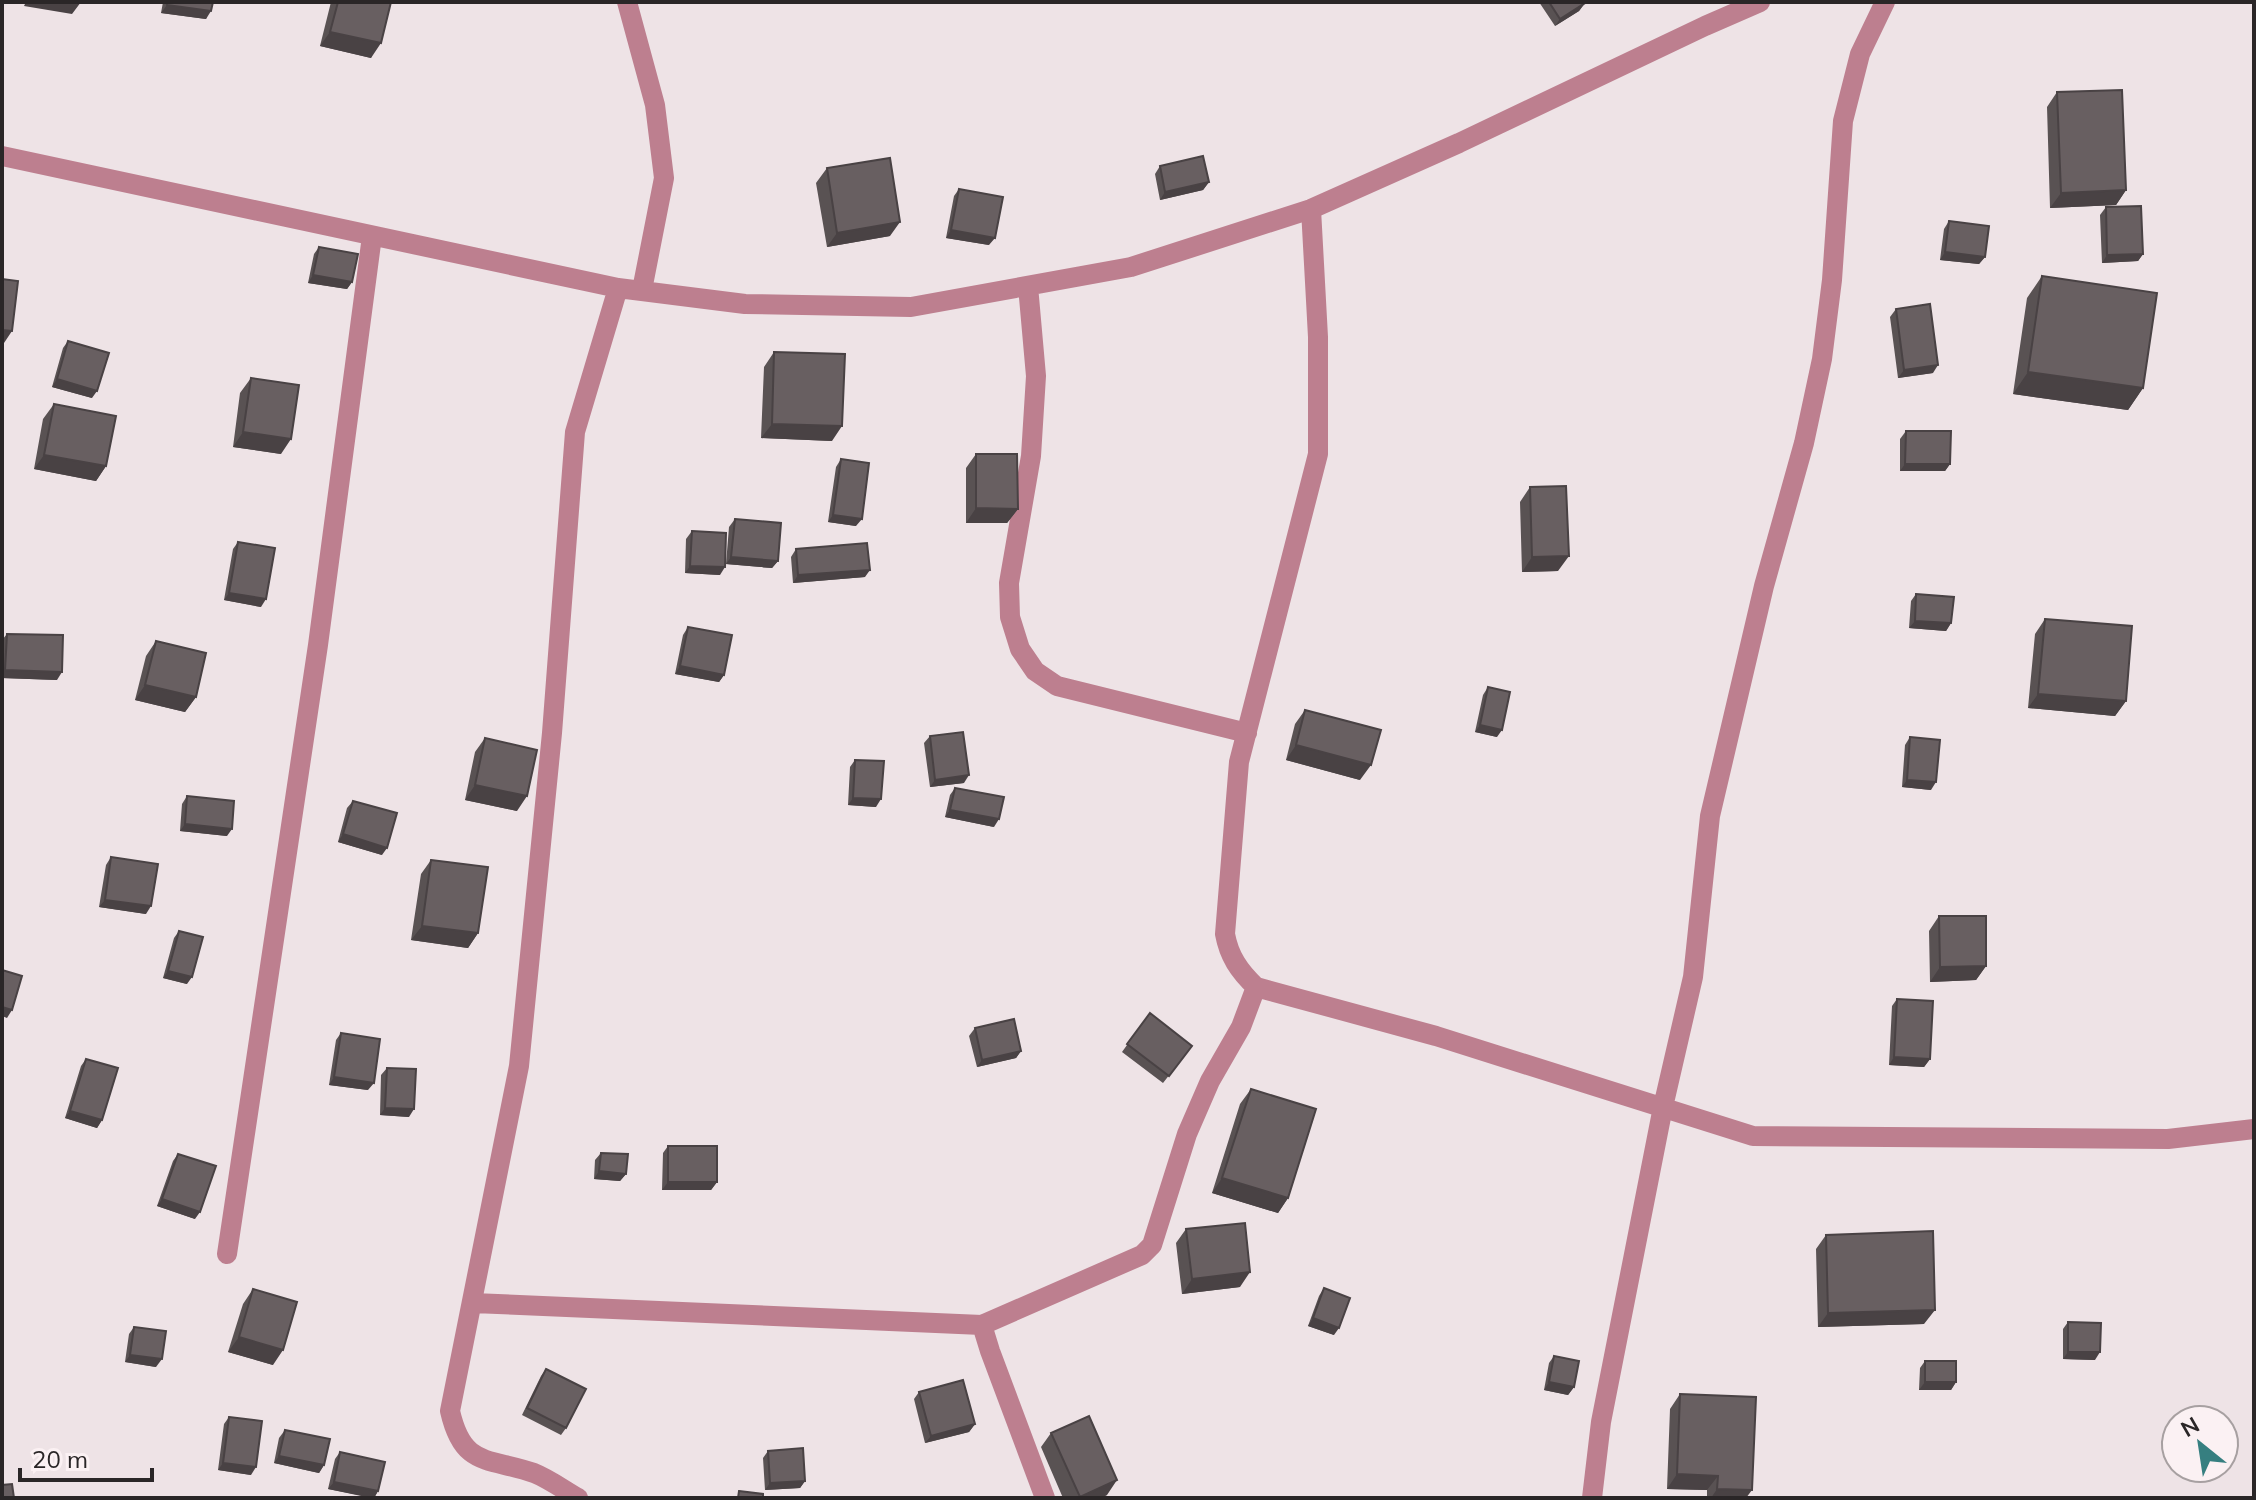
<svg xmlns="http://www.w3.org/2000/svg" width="2256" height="1500" font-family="Mulish,sans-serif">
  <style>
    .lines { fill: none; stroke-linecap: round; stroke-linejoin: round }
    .minor { stroke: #bd7f8f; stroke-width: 20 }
    .wall { fill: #595253 }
    .shaded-wall { fill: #494244 }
    .building { fill: #685f61; stroke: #494244; stroke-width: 2 }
  </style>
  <rect width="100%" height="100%" fill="#eee3e6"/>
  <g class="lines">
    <path class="minor" d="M 627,2 L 655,105 L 664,178 L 642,290
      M 2,156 L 618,288 L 745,304 L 911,307 L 1131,267 L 1311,209 L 1459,143 L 1705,26 L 1760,2
      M 1311,209 L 1318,337 L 1318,454 L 1239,762 L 1225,934 C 1229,956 1239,971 1256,987 L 1436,1036 L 1753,1136 L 2168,1139 L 2254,1129
      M 1028,286 L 1036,376 L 1031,456 L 1009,583 L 1010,617 L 1020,649 L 1035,671 L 1057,686 L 1247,733
      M 227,1254 L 318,645 L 372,236
      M 473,1303 L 982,1325 L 1142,1255 L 1152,1245 L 1187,1134 L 1210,1081 L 1241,1027 L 1256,987
      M 982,1325 L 990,1351 L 1045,1498
      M 578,1498 C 564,1490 549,1479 534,1473 C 488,1457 463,1468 450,1411 L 519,1066 L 552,733 L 575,432 L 618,288
      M 1592,1498 L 1601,1422 L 1663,1107 L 1693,977 L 1710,816 L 1764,586 L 1804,443 L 1822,359 L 1832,280 L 1843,121 L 1860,54 L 1885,2"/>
  </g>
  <path class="wall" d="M 163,2 L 213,2 L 206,19 L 161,13 Z
    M 331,2 L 391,2 L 371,58 L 320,46 Z
    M 1539,2 L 1584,2 L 1585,3 L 1579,11 L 1555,26 Z
    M 2057,92 L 2126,190 L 2116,205 L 2050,208 L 2047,107 Z
    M 1160,166 L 1209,182 L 1203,190 L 1160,200 L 1155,174 Z
    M 827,168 L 890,236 L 827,247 L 816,183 Z
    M 959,189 L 989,245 L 946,238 L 954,196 Z
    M 2106,207 L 2143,254 L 2138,261 L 2102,263 L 2100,215 Z
    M 1949,221 L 1985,257 L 1979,264 L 1940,260 L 1944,229 Z
    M 319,247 L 352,282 L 347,289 L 308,283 L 314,254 Z
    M 2042,276 L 2143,388 L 2128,410 L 2013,394 L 2027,298 Z
    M 1896,309 L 1933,373 L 1898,378 L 1890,317 Z
    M 68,341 L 92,398 L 52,387 L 63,348 Z
    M 774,352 L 832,441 L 761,438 L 764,367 Z
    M 251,378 L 281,454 L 233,447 L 240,393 Z
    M 54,404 L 106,466 L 96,481 L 34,469 L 43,419 Z
    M 1906,431 L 1950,464 L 1945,471 L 1900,471 L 1900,439 Z
    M 976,454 L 1018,509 L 1007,523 L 966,523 L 966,468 Z
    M 841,459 L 856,526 L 828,522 L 836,467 Z
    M 1530,487 L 1558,571 L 1522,572 L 1520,502 Z
    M 735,519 L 778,561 L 772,568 L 726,564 L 729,527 Z
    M 692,531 L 720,575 L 685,573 L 686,539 Z
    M 238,542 L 261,607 L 224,600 L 233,549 Z
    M 796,549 L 865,577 L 793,583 L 791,557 Z
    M 1916,594 L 1951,623 L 1946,631 L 1909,628 L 1911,601 Z
    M 2045,619 L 2126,701 L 2115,716 L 2028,708 L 2035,634 Z
    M 688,627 L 724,675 L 719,682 L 675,674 L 683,635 Z
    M 7,634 L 57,680 L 2,678 L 2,640 Z
    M 156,641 L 196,697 L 185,712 L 135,700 L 146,656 Z
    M 1488,687 L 1497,737 L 1475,732 L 1483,695 Z
    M 1305,710 L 1360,780 L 1286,760 L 1295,724 Z
    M 930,736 L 964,783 L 930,787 L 924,743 Z
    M 1910,737 L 1931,790 L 1902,787 L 1905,745 Z
    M 485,738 L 517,811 L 465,800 L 475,752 Z
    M 855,760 L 876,807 L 848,805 L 850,767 Z
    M 955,788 L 994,827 L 945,817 L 950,795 Z
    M 187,796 L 227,836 L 180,831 L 182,804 Z
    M 353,801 L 382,855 L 338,842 L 347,808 Z
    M 111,857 L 146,914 L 99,907 L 106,865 Z
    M 431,860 L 478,933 L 468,948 L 411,940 L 421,874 Z
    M 1939,916 L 1986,966 L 1976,980 L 1930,982 L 1929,931 Z
    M 179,931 L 187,984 L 163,978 L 174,938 Z
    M 1897,999 L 1930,1059 L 1924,1067 L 1889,1065 L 1892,1006 Z
    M 1150,1013 L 1192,1046 L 1163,1083 L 1122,1052 Z
    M 975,1028 L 1021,1051 L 1016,1058 L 977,1067 L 969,1036 Z
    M 341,1033 L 368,1090 L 329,1085 L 336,1040 Z
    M 86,1059 L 102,1120 L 97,1128 L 65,1118 L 81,1066 Z
    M 387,1068 L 409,1117 L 380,1115 L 381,1075 Z
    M 1251,1089 L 1288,1198 L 1278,1213 L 1212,1193 L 1240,1104 Z
    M 668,1146 L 717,1182 L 711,1190 L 662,1190 L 663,1153 Z
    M 601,1153 L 626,1174 L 620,1181 L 594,1179 L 595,1160 Z
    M 178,1154 L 195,1219 L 157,1206 L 173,1161 Z
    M 1186,1229 L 1240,1287 L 1182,1294 L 1176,1243 Z
    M 1826,1235 L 1924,1324 L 1818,1327 L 1816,1249 Z
    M 1324,1288 L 1334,1335 L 1308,1326 L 1319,1296 Z
    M 253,1289 L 273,1365 L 228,1352 L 243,1304 Z
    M 2068,1322 L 2095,1360 L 2063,1359 L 2063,1329 Z
    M 134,1327 L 156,1367 L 125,1362 L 129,1334 Z
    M 1554,1356 L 1574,1387 L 1568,1395 L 1544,1390 L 1549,1363 Z
    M 1925,1361 L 1956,1382 L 1951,1390 L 1919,1390 L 1920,1368 Z
    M 546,1369 L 566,1428 L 561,1435 L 522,1415 L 541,1376 Z
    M 919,1392 L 975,1424 L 969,1432 L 925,1443 L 914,1399 Z
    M 1680,1394 L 1746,1498 L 1707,1498 L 1707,1490 L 1667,1489 L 1670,1409 Z
    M 229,1417 L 251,1475 L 218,1470 L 224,1424 Z
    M 285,1430 L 324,1465 L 319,1473 L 274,1463 L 279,1438 Z
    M 1051,1433 L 1107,1495 L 1100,1498 L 1063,1498 L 1041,1447 Z
    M 768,1451 L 805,1481 L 800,1488 L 765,1490 L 763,1458 Z
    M 340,1452 L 378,1491 L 374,1498 L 328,1489 L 335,1459 Z"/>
  <path class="shaded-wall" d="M 26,2 L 81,2 L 72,14 L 24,6 Z
    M 1585,3 L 1579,11 L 1555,26 L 1560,19 Z
    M 167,5 L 211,11 L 206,19 L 161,13 Z
    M 330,32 L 381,43 L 371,58 L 320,46 Z
    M 1209,182 L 1203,190 L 1160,200 L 1165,192 Z
    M 2126,190 L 2116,205 L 2050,208 L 2061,193 Z
    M 900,222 L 890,236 L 827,247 L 837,233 Z
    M 951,230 L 995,238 L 989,245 L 946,238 Z
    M 1945,252 L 1985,257 L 1979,264 L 1940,260 Z
    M 2143,254 L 2138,261 L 2102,263 L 2107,255 Z
    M 313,275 L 352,282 L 347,289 L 308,283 Z
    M 2,330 L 12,331 L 2,346 Z
    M 1938,365 L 1933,373 L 1898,378 L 1904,370 Z
    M 2028,372 L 2143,388 L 2128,410 L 2013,394 Z
    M 57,379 L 97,391 L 92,398 L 52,387 Z
    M 772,424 L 842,426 L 832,441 L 761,438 Z
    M 243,432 L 291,439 L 281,454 L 233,447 Z
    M 44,455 L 106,466 L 96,481 L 34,469 Z
    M 1905,464 L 1950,464 L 1945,471 L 1900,471 Z
    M 976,508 L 1018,509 L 1007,523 L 966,523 Z
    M 833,515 L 862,519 L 856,526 L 828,522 Z
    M 1569,556 L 1558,571 L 1522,572 L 1532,557 Z
    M 731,557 L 778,561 L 772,568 L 726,564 Z
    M 690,566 L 725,567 L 720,575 L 685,573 Z
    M 870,570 L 865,577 L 793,583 L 798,575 Z
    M 229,593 L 266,599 L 261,607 L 224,600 Z
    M 1915,621 L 1951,623 L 1946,631 L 1909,628 Z
    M 680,666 L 724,675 L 719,682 L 675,674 Z
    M 5,670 L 62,672 L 57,680 L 2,678 L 2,675 Z
    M 145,685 L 196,697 L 185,712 L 135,700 Z
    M 2038,694 L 2126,701 L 2115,716 L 2028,708 Z
    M 1480,725 L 1502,730 L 1497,737 L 1475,732 Z
    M 1296,745 L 1371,765 L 1360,780 L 1286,760 Z
    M 969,775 L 964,783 L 930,787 L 935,780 Z
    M 1907,780 L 1936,782 L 1931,790 L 1902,787 Z
    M 475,785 L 527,796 L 517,811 L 465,800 Z
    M 853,798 L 881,799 L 876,807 L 848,805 Z
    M 950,810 L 999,819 L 994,827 L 945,817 Z
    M 185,824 L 232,829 L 227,836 L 180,831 Z
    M 343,834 L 387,848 L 382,855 L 338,842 Z
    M 105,900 L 151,906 L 146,914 L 99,907 Z
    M 422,926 L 478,933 L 468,948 L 411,940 Z
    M 1986,966 L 1976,980 L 1930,982 L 1940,967 Z
    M 168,971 L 192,977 L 187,984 L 163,978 Z
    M 2,1007 L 12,1010 L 7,1018 L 2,1016 Z
    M 1021,1051 L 1016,1058 L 977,1067 L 982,1060 Z
    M 1894,1057 L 1930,1059 L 1924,1067 L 1889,1065 Z
    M 334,1077 L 374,1083 L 368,1090 L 329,1085 Z
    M 385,1108 L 414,1109 L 409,1117 L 380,1115 Z
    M 70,1111 L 102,1120 L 97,1128 L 65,1118 Z
    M 599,1171 L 626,1174 L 620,1181 L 594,1179 Z
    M 1222,1178 L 1288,1198 L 1278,1213 L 1212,1193 Z
    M 668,1182 L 717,1182 L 711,1190 L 662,1190 Z
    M 162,1199 L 200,1212 L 195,1219 L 157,1206 Z
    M 1250,1272 L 1240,1287 L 1182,1294 L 1192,1279 Z
    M 1935,1310 L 1924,1324 L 1818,1327 L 1828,1313 Z
    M 1313,1318 L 1339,1328 L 1334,1335 L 1308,1326 Z
    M 239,1337 L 283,1350 L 273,1365 L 228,1352 Z
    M 2068,1352 L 2100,1352 L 2095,1360 L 2063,1359 Z
    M 130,1355 L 162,1359 L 156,1367 L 125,1362 Z
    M 1549,1382 L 1574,1387 L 1568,1395 L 1544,1390 Z
    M 1925,1382 L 1956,1382 L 1951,1390 L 1919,1390 Z
    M 975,1424 L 969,1432 L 925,1443 L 931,1436 Z
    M 279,1456 L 324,1465 L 319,1473 L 274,1463 Z
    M 223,1463 L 256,1467 L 251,1475 L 218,1470 Z
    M 1677,1474 L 1718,1476 L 1707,1490 L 1667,1489 Z
    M 1117,1480 L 1107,1495 L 1100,1498 L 1079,1498 Z
    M 805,1481 L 800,1488 L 765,1490 L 770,1483 Z
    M 334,1482 L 378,1491 L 374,1498 L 371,1498 L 328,1489 Z
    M 1717,1489 L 1752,1490 L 1746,1498 L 1711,1498 Z"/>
  <path class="building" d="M 167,2 L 213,2 L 211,11 L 167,5 Z
    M 338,2 L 391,2 L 381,43 L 330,32 Z
    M 1549,2 L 1584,2 L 1585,3 L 1560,19 Z
    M 2122,90 L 2126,190 L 2061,193 L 2057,92 Z
    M 1203,156 L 1209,182 L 1165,192 L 1160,166 Z
    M 890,158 L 900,222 L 837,233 L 827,168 Z
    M 959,189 L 1003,197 L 995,238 L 951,230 Z
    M 2141,206 L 2143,254 L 2107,255 L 2106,207 Z
    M 1949,221 L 1989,226 L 1985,257 L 1945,252 Z
    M 319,247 L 358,254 L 352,282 L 313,275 Z
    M 2042,276 L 2157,293 L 2143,388 L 2028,372 Z
    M 2,279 L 18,281 L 12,331 L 2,330 Z
    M 1930,304 L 1938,365 L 1904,370 L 1896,309 Z
    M 68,341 L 109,353 L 97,391 L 57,379 Z
    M 774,352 L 845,354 L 842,426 L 772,424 Z
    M 251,378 L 299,385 L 291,439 L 243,432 Z
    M 54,404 L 116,416 L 106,466 L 44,455 Z
    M 1906,431 L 1951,431 L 1950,464 L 1905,464 Z
    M 976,454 L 1017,454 L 1018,509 L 976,508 Z
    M 841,459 L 869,463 L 862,519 L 833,515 Z
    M 1566,486 L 1569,556 L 1532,557 L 1530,487 Z
    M 735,519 L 781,523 L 778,561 L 731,557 Z
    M 692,531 L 726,533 L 725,567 L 690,566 Z
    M 238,542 L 275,548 L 266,599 L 229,593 Z
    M 867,543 L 870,570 L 798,575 L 796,549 Z
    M 1916,594 L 1954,597 L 1951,623 L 1915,621 Z
    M 2045,619 L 2132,626 L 2126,701 L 2038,694 Z
    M 688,627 L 732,635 L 724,675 L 680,666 Z
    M 7,634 L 63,635 L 62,672 L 5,670 Z
    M 156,641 L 206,653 L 196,697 L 145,685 Z
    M 1488,687 L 1510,692 L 1502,730 L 1480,725 Z
    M 1305,710 L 1381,730 L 1371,765 L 1296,745 Z
    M 963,732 L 969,775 L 935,780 L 930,736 Z
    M 1910,737 L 1940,740 L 1936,782 L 1907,780 Z
    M 485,738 L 537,750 L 527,796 L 475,785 Z
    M 855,760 L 884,761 L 881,799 L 853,798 Z
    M 955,788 L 1004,797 L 999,819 L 950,810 Z
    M 187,796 L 234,801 L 232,829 L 185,824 Z
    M 353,801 L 397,813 L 387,848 L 343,834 Z
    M 111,857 L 158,864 L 151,906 L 105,900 Z
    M 431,860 L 488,867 L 478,933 L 422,926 Z
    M 1939,916 L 1986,916 L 1986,966 L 1940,967 Z
    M 179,931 L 203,937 L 192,977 L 168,971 Z
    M 2,970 L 22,976 L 12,1010 L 2,1007 Z
    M 1897,999 L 1933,1001 L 1930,1059 L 1894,1057 Z
    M 1150,1013 L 1192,1046 L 1169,1076 L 1127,1044 Z
    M 1014,1019 L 1021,1051 L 982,1060 L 975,1028 Z
    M 341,1033 L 380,1039 L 374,1083 L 334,1077 Z
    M 86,1059 L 118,1068 L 102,1120 L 70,1111 Z
    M 387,1068 L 416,1069 L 414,1109 L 385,1108 Z
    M 1251,1089 L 1316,1109 L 1288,1198 L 1222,1178 Z
    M 668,1146 L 717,1146 L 717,1182 L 668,1182 Z
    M 601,1153 L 628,1154 L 626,1174 L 599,1171 Z
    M 178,1154 L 216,1166 L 200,1212 L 162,1199 Z
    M 1245,1223 L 1250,1272 L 1192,1279 L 1186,1229 Z
    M 1933,1231 L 1935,1310 L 1828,1313 L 1826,1235 Z
    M 1324,1288 L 1350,1298 L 1339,1328 L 1313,1318 Z
    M 253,1289 L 297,1302 L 283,1350 L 239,1337 Z
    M 2068,1322 L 2101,1323 L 2100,1352 L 2068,1352 Z
    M 134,1327 L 166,1331 L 162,1359 L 130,1355 Z
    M 1554,1356 L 1579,1361 L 1574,1387 L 1549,1382 Z
    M 1925,1361 L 1956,1361 L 1956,1382 L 1925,1382 Z
    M 546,1369 L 586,1389 L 566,1428 L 527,1408 Z
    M 963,1380 L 975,1424 L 931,1436 L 919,1392 Z
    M 1680,1394 L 1756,1397 L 1752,1490 L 1717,1489 L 1718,1476 L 1677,1474 Z
    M 1089,1416 L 1117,1480 L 1080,1497 L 1051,1433 Z
    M 229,1417 L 262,1421 L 256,1467 L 223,1463 Z
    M 285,1430 L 330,1439 L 324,1465 L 279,1456 Z
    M 803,1448 L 805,1481 L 770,1483 L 768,1451 Z
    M 340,1452 L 385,1462 L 378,1491 L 334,1482 Z
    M 12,1484 L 14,1498 L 2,1498 L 2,1485 Z
    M 739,1491 L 763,1494 L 763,1498 L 738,1498 Z"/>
  <rect width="2256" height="1500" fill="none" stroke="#2a2627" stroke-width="8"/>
  <g transform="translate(2200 1444) rotate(330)"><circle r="38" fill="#fbf1f3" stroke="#a7a0a1" stroke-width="2"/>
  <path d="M0-6L14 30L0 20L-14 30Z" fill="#367f80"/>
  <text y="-12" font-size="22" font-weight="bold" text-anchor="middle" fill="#2a2627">N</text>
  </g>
  <path d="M20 1468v12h132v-12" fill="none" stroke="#2a2627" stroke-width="4"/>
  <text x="32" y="1468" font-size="24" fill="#2a2627" stroke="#fbf1f3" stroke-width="6" paint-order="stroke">20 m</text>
</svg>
